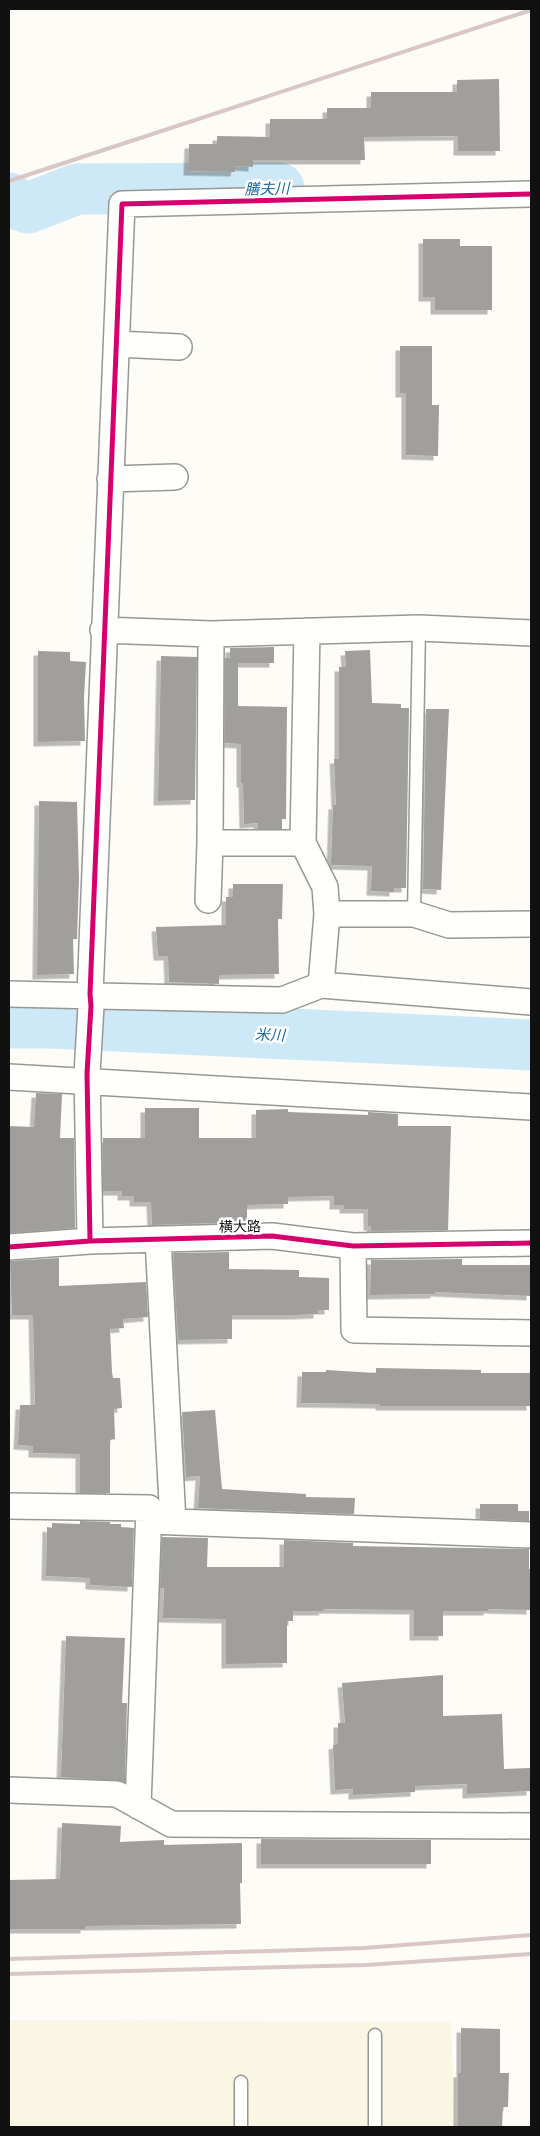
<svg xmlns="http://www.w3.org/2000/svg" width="540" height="2136" font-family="'PT Serif','Noto Sans JP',serif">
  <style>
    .farmland { fill: #f9f7e4 }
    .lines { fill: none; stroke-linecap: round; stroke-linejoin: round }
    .river { stroke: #cde8f7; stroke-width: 51 }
    .building { fill: #a19f9c; filter: url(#shadow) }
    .lane-casing { stroke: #979795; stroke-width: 15 }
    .street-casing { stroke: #979795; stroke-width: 28 }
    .lane { stroke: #fffffe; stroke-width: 12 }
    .street { stroke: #fffffe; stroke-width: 25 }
    .rail { stroke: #d9c6c7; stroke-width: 4 }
    .cycleway-casing { stroke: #fff; stroke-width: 8 }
    .cycleway { stroke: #d6006c; stroke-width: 5 }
    .labels { text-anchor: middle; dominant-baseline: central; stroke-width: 5; stroke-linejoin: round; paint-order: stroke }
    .street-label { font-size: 14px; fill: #111; stroke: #fff }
    .water-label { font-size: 15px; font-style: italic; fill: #1768a6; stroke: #fff }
  </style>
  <defs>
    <filter id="shadow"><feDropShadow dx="-4.5" dy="4.5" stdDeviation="0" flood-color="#0004"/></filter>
  </defs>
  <rect width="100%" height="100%" fill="#fdfcf7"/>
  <path class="farmland" d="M 9,2020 L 451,2022 L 455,2127 L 9,2127 Z"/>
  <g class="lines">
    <path class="river" d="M 9,198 L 11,202 L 28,208 L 77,189 L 279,188
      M 9,1023 L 49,1023 L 531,1045"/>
  </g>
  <path class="building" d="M 499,79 L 500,151 L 458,151 L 458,136 L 364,137 L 365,160 L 253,160 L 253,167 L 236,166 L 235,172 L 188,171 L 189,144 L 217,144 L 217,136 L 270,137 L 270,119 L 327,119 L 327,108 L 371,108 L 371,92 L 457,92 L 457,80 Z
    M 423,239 L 460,239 L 460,246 L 492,246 L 492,310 L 435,310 L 435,297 L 423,297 Z
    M 400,346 L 432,346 L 432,405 L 439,405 L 438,456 L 406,455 L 406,393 L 400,393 Z
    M 274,647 L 274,663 L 238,663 L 238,706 L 287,707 L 286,819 L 282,819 L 282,829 L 258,829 L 258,823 L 244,824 L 243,783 L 241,783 L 241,744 L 225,743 L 225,658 L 230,658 L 230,648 Z
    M 370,650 L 372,703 L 401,704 L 401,708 L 409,708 L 406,888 L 394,888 L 394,892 L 371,891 L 372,866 L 331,865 L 333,805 L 336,805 L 334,759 L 339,759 L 339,667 L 346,667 L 345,651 Z
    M 38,651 L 70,652 L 70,661 L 86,662 L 84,697 L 85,741 L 38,742 Z
    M 161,656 L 197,657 L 195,800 L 158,801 Z
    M 426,709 L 449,709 L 441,890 L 423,889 Z
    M 39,801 L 77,802 L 79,879 L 77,939 L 73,939 L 74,974 L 37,975 Z
    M 233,884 L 283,884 L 282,919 L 278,919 L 279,974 L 219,975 L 219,984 L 169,982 L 168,956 L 158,956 L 156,927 L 226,925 L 226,897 L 233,897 Z
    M 36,1093 L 62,1094 L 60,1138 L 74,1138 L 75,1228 L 9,1233 L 9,1126 L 34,1127 Z
    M 145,1108 L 199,1108 L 199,1138 L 256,1138 L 256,1110 L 288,1109 L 288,1112 L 368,1115 L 368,1112 L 398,1114 L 398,1126 L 451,1126 L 448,1230 L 371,1231 L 371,1226 L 368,1226 L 368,1209 L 344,1209 L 344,1205 L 334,1205 L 334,1196 L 288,1197 L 288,1204 L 247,1205 L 247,1222 L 152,1225 L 151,1202 L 134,1202 L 134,1196 L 122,1196 L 122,1191 L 103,1191 L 103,1138 L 145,1138 Z
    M 229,1252 L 229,1269 L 299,1270 L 299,1277 L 329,1278 L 329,1310 L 318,1310 L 318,1314 L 296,1315 L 232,1315 L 232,1339 L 178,1340 L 173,1253 Z
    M 59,1258 L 59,1286 L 146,1282 L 148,1317 L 123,1319 L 124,1328 L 110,1329 L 112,1372 L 113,1378 L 120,1378 L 122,1408 L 114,1409 L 115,1439 L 110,1440 L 110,1493 L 80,1493 L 80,1454 L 33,1453 L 33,1446 L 18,1445 L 20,1405 L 35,1405 L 33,1315 L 12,1315 L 10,1261 Z
    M 462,1259 L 462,1265 L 531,1265 L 531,1296 L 435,1292 L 435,1294 L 370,1295 L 371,1260 Z
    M 376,1368 L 481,1370 L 481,1373 L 531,1373 L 531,1406 L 380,1406 L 380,1404 L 301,1403 L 302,1372 L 326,1372 L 326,1370 L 376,1373 Z
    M 215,1410 L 222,1489 L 306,1494 L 306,1497 L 355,1498 L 354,1514 L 198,1508 L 200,1476 L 186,1477 L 182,1412 Z
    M 480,1504 L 518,1504 L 518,1511 L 529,1511 L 529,1521 L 480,1519 Z
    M 80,1521 L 110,1522 L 110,1524 L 121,1524 L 121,1527 L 134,1528 L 132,1587 L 90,1585 L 90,1578 L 46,1576 L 47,1527 L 52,1528 L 52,1523 L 80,1524 Z
    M 162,1537 L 208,1538 L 207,1567 L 284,1567 L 284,1540 L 353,1543 L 353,1546 L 529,1549 L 529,1569 L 531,1569 L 531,1610 L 488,1609 L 488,1611 L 443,1611 L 443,1636 L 414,1636 L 414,1610 L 323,1609 L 324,1611 L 293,1611 L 293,1621 L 287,1621 L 287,1663 L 226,1664 L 226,1619 L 163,1618 L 164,1588 L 160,1588 Z
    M 66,1636 L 125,1638 L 122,1703 L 127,1703 L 125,1782 L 61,1777 Z
    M 443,1675 L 443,1716 L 502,1714 L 504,1769 L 531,1768 L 531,1791 L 467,1794 L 467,1784 L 415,1786 L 415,1792 L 353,1795 L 353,1789 L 335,1790 L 333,1745 L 338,1744 L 338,1723 L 345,1723 L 342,1683 Z
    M 62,1823 L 121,1826 L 120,1842 L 164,1840 L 164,1845 L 242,1843 L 242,1883 L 240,1883 L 241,1924 L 85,1926 L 85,1929 L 9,1929 L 9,1880 L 60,1879 Z
    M 261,1839 L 431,1840 L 431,1864 L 261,1864 Z
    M 461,2028 L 500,2029 L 500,2073 L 509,2073 L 508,2107 L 503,2107 L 502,2127 L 458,2127 L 458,2073 L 461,2073 Z"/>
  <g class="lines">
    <defs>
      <path id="lane" d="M 414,914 L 419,628
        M 375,2035 L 375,2127
        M 241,2127 L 241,2082"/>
      <path id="street" d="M 117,344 L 179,347
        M 110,479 L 175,477
        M 103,630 L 211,634 L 419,628 L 531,633
        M 307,631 L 303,843 L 325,887 L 327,914
        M 211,634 L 210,843 L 303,843
        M 208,900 L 210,843
        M 321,985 L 327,914 L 414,914 L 449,925 L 531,924
        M 9,994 L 282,1000 L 321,985 L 531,1002
        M 9,1077 L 531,1107
        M 158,1239 L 173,1522
        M 90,1241 L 87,1074 L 91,1006 L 90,994 L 122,204 L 531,194
        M 353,1246 L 354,1330 L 531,1333
        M 9,1247 L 90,1241 L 272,1236 L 353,1246 L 531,1243
        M 9,1506 L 149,1508 L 138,1806
        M 149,1521 L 531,1535
        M 9,1790 L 117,1794 L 171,1824 L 531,1826"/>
    </defs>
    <use href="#lane" class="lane-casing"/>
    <use href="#street" class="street-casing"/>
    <use href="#lane" class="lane"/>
    <use href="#street" class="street"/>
    <path class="rail" d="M 9,181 L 531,10
      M 9,1959 L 364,1948 L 531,1935
      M 9,1974 L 366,1965 L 531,1954"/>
    <defs>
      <path id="cycleway" d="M 90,1241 L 87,1074 L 91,1006 L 90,994 L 122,204 L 531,194
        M 9,1247 L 90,1241 L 272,1236 L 353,1246 L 531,1243"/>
    </defs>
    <use href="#cycleway" class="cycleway-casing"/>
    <use href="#cycleway" class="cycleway"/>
  </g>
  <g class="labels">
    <g class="street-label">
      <text transform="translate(240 1226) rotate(-1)">横大路</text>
    </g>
    <g class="water-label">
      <text transform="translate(267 188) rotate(-1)">膳夫川</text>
      <text transform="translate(270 1034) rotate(2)">米川</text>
    </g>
  </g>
  <rect width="540" height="2136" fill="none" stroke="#111111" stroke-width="20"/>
</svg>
